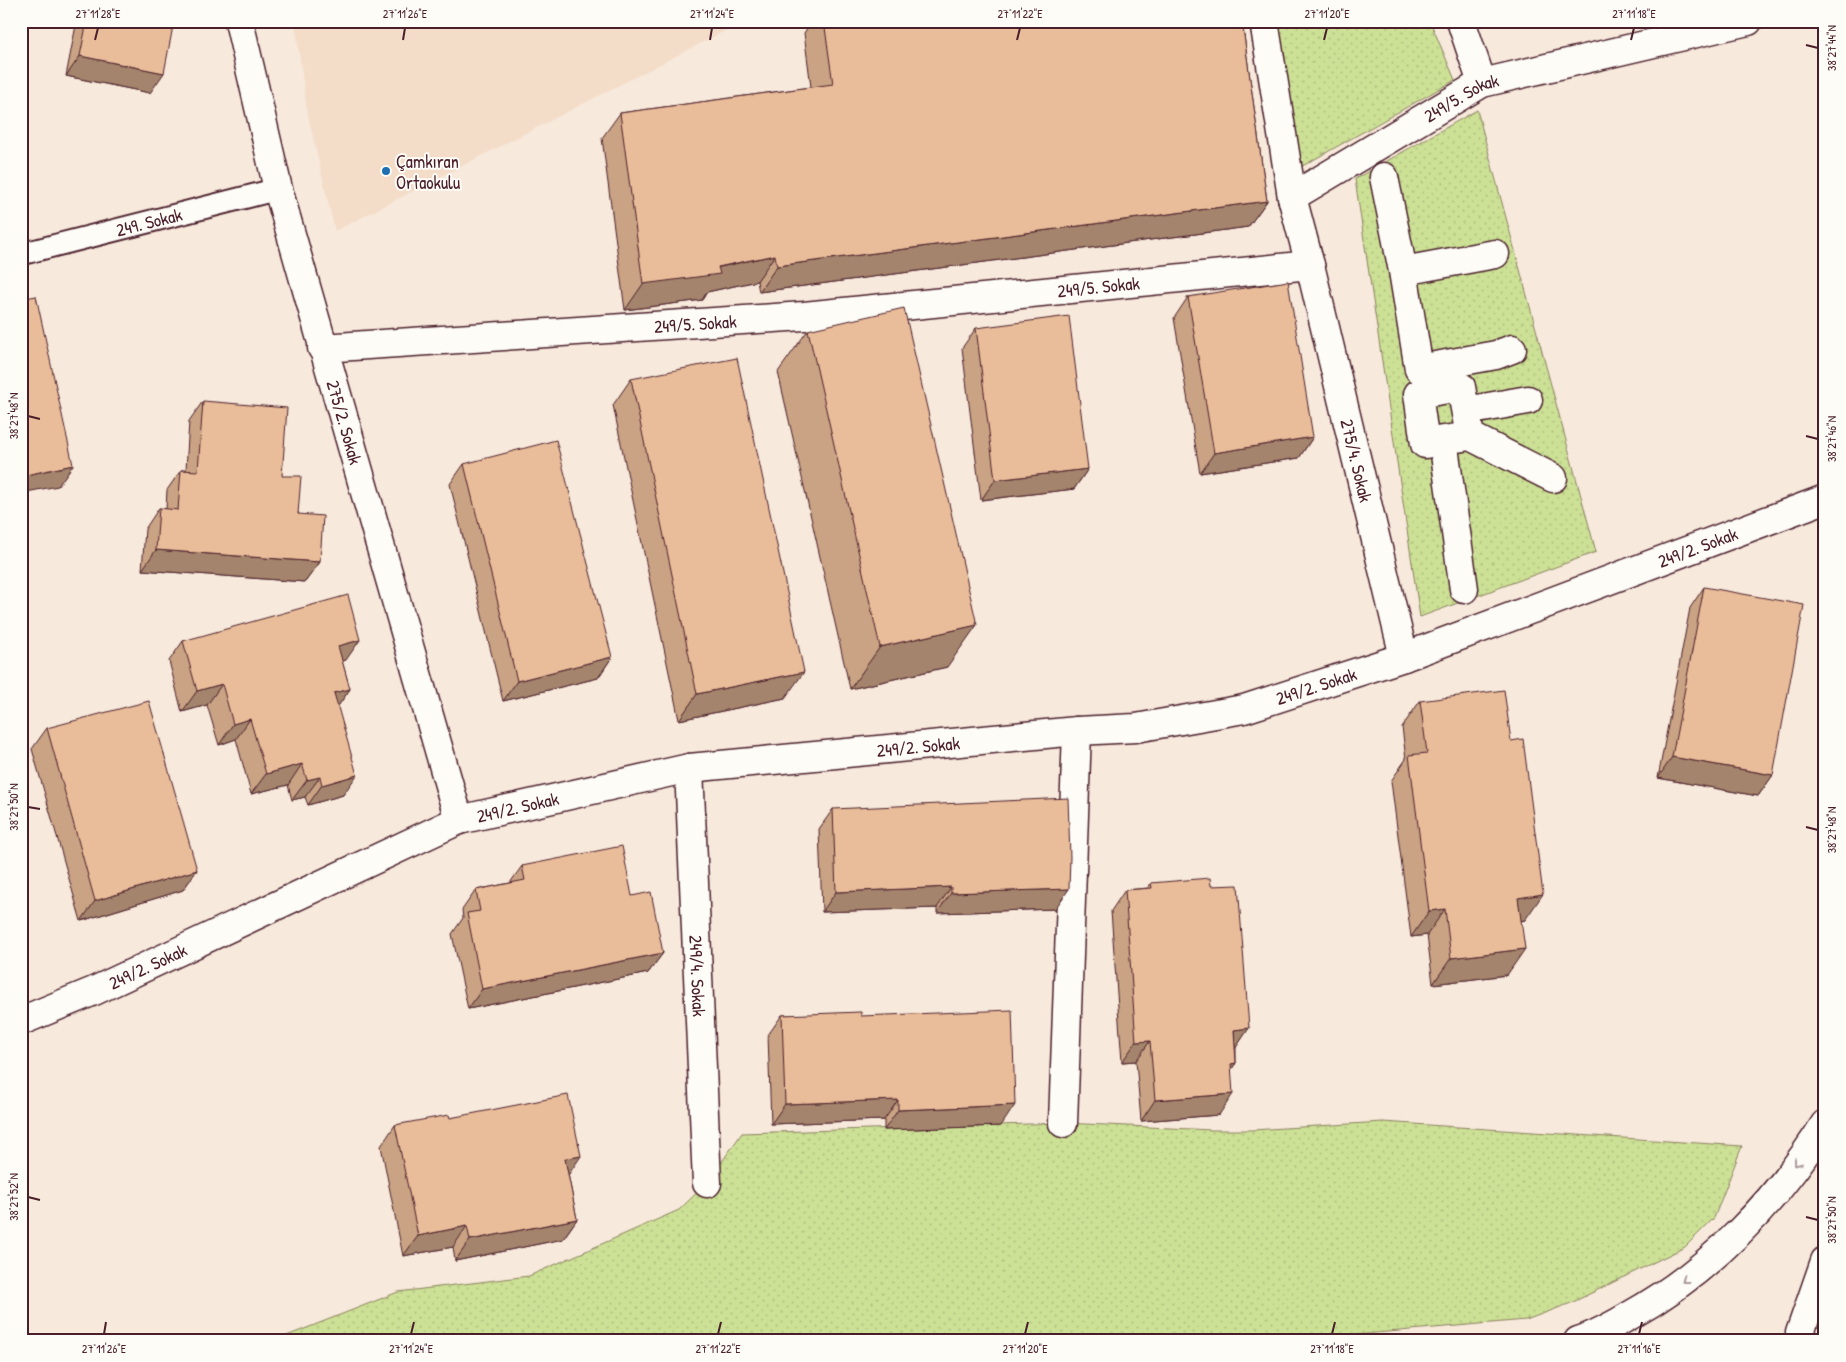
<svg xmlns="http://www.w3.org/2000/svg" width="1846" height="1362" font-family="'Patrick Hand',sans-serif">
  <style>
    .built { fill: #f3dcc8 }
    .grass { fill: url(#grass-dots); stroke: #8b8060 }
    .lines { fill: none; stroke-linecap: round; stroke-linejoin: round }
    .service-casing { stroke: #4a1f2b; stroke-width: 25 }
    .pedestrian-casing { stroke: #4a1f2b; stroke-width: 31 }
    .minor-casing { stroke: #4a1f2b; stroke-width: 31 }
    .secondary-casing { stroke: #4a1f2b; stroke-width: 31 }
    .service { stroke: #fdfcf7; stroke-width: 21 }
    .pedestrian { stroke: #fdfcf7; stroke-width: 28 }
    .minor { stroke: #fdfcf7; stroke-width: 28 }
    .secondary { stroke: #fdfcf7; stroke-width: 28 }
    .wall { fill: #c9a384; stroke: #4a1f2b }
    .shaded-wall { fill: #a4846c; stroke: #4a1f2b }
    .building { fill: #eabd9a; stroke: #4a1f2b }
    .oneway { stroke: #ac999b }
    .ticks { fill: none; stroke: #4a1f2b; stroke-width: 2 }
    .poi-dot { fill: #1f6fb2; stroke: #fdfcf7; stroke-width: 2 }
    .labels { text-anchor: middle; dominant-baseline: central; stroke-width: 4; stroke-linejoin: round; paint-order: stroke }
    .street-label { font-size: 18px; fill: #4a1f2b; stroke: #fdfcf7 }
    .poi-label { font-size: 18px; fill: #4a1f2b; stroke: #fdfcf7; text-anchor: start }
    .neatline { fill: none; stroke: #4a1f2b; stroke-width: 2 }
    .ticks-label { font-size: 12px; text-anchor: middle; fill: #4a1f2b }
  </style>
  <defs>
    <pattern id="grass-dots" width="8" height="8" patternUnits="userSpaceOnUse" patternTransform="scale(1.25)"><rect width="8" height="8" fill="#cce195"/><path d="M2 2h.1M6 6h.1" fill="none" stroke="#b1c181" stroke-width="1.8" stroke-linecap="round"/></pattern>
  </defs>
  <rect width="100%" height="100%" fill="#f7e9db"/>
  <filter id="ink" filterUnits="userSpaceOnUse"><feTurbulence type="fractalNoise" baseFrequency=".02" numOctaves="2"/><feDisplacementMap in="SourceGraphic" scale="10" xChannelSelector="R" yChannelSelector="G"/><feConvolveMatrix kernelMatrix="1 2 1 2 8 2 1 2 1" color-interpolation-filters="sRGB"/></filter>
  <g filter="url(#ink)">
    <path class="built" d="M 295,21 L 744,21 L 335,231 L 307,111 Z"/>
    <path class="grass" d="M 1270,21 L 1430,21 L 1455,80 L 1299,168 Z
      M 1477,110 L 1596,552 L 1420,617 L 1355,179 Z
      M 1383,1122 L 1742,1146 L 1714,1218 L 1685,1247 L 1571,1303 L 1526,1320 L 1284,1341 L 274,1341 L 398,1292 L 529,1276 L 679,1210 L 707,1183 L 742,1133 L 1063,1123 L 1212,1130 L 1252,1130 Z"/>
    <g class="lines">
      <defs>
        <g id="service">
          <path id="s1" d="M 21,254 L 278,189"/>
        </g>
        <path id="pedestrian" d="M 1384,177 L 1403,271 L 1419,369 L 1496,355 L 1512,349
          M 1403,271 L 1495,254
          M 1466,411 L 1528,400
          M 1470,436 L 1553,478
          M 1443,440 L 1470,436 L 1461,387 L 1418,394 L 1425,444 L 1443,440 L 1464,589"/>
        <g id="minor">
          <path id="s2" d="M 239,21 L 278,189 L 459,820"/>
          <path d="M 1264,21 L 1292,197"/>
          <path d="M 1461,21 L 1482,83"/>
          <path id="s3" d="M 1310,265 L 1404,657"/>
          <path id="s4" d="M 322,348 L 804,316 L 1310,265 L 1292,197 L 1482,83 L 1748,21"/>
          <path id="s5" d="M 689,768 L 707,1183"/>
          <path id="s6" d="M 21,1021 L 94,991 L 459,820 L 689,768 L 1077,731 L 1136,728 L 1244,709 L 1404,657 L 1825,499"/>
          <path d="M 1063,1123 L 1077,731"/>
        </g>
        <path id="secondary" d="M 1800,1333 L 1825,1261
          M 1578,1341 C 1596,1335 1612,1326 1629,1316 C 1710,1271 1776,1202 1825,1124"/>
      </defs>
      <use href="#service" class="service-casing"/>
      <use href="#pedestrian" class="pedestrian-casing"/>
      <use href="#minor" class="minor-casing"/>
      <use href="#secondary" class="secondary-casing"/>
      <use href="#service" class="service"/>
      <use href="#pedestrian" class="pedestrian"/>
      <use href="#minor" class="minor"/>
      <use href="#secondary" class="secondary"/>
    </g>
    <path class="wall" d="M 58,21 L 174,21 L 150,93 L 66,76 L 76,25 Z
      M 812,21 L 1242,21 L 1267,201 L 1248,227 L 759,292 L 757,281 L 707,292 L 702,300 L 625,310 L 602,138 L 620,113 L 811,87 L 804,33 Z
      M 1188,297 L 1313,437 L 1299,458 L 1200,473 L 1174,318 Z
      M 976,328 L 1088,469 L 1074,489 L 981,500 L 962,348 Z
      M 808,330 L 947,667 L 850,689 L 778,372 Z
      M 631,379 L 785,698 L 679,720 L 613,405 Z
      M 203,401 L 282,476 L 320,562 L 305,582 L 142,570 L 145,529 L 159,508 L 166,509 L 167,490 L 181,470 L 186,470 L 189,421 Z
      M 464,464 L 612,657 L 598,678 L 503,701 L 450,484 Z
      M 1704,587 L 1773,775 L 1758,796 L 1658,778 L 1690,608 Z
      M 183,641 L 346,660 L 342,661 L 350,689 L 338,706 L 343,795 L 308,805 L 305,797 L 292,800 L 288,785 L 251,794 L 236,739 L 219,745 L 207,705 L 182,712 L 169,661 Z
      M 1420,701 L 1525,920 L 1521,921 L 1507,975 L 1433,984 L 1427,935 L 1411,937 L 1391,781 L 1406,759 L 1402,727 Z
      M 47,728 L 197,870 L 183,890 L 81,921 L 32,749 Z
      M 833,809 L 1055,909 L 937,913 L 937,908 L 822,912 L 819,829 Z
      M 522,866 L 632,896 L 663,953 L 648,973 L 468,1009 L 452,934 L 463,918 L 462,910 L 476,890 L 510,883 Z
      M 1151,883 L 1211,886 L 1249,1028 L 1236,1047 L 1236,1063 L 1231,1070 L 1219,1115 L 1141,1121 L 1136,1061 L 1122,1062 L 1111,911 L 1125,890 L 1148,888 Z
      M 782,1015 L 861,1016 L 1001,1126 L 884,1130 L 884,1120 L 771,1124 L 768,1035 Z
      M 450,1118 L 568,1174 L 577,1219 L 563,1239 L 455,1261 L 453,1247 L 403,1256 L 381,1146 L 395,1125 Z"/>
    <path class="shaded-wall" d="M 58,21 L 78,21 L 76,25 Z
      M 80,56 L 164,73 L 150,93 L 66,76 Z
      M 1267,201 L 1248,227 L 759,292 L 777,266 Z
      M 775,255 L 757,281 L 707,292 L 702,300 L 625,310 L 643,284 Z
      M 1313,437 L 1299,458 L 1200,473 L 1214,453 Z
      M 73,465 L 58,486 L 21,493 L 21,476 Z
      M 1088,469 L 1074,489 L 981,500 L 995,480 Z
      M 156,550 L 320,562 L 305,582 L 142,570 Z
      M 977,625 L 947,667 L 850,689 L 880,647 Z
      M 360,640 L 346,660 L 323,666 L 338,646 Z
      M 612,657 L 598,678 L 503,701 L 517,681 Z
      M 804,672 L 785,698 L 679,720 L 697,694 Z
      M 222,684 L 207,705 L 182,712 L 197,691 Z
      M 350,689 L 336,709 L 334,693 Z
      M 250,719 L 236,739 L 219,745 L 233,724 Z
      M 1672,757 L 1773,775 L 1758,796 L 1658,778 Z
      M 302,764 L 288,785 L 251,794 L 266,774 Z
      M 357,775 L 343,795 L 308,805 L 322,785 Z
      M 320,777 L 305,797 L 292,800 L 307,780 Z
      M 197,870 L 183,890 L 81,921 L 95,901 Z
      M 951,887 L 937,908 L 822,912 L 836,892 Z
      M 1069,889 L 1055,909 L 937,913 L 951,893 Z
      M 1543,894 L 1525,920 L 1500,924 L 1518,898 Z
      M 1445,909 L 1427,935 L 1411,937 L 1429,911 Z
      M 1525,949 L 1507,975 L 1433,984 L 1451,958 Z
      M 663,953 L 648,973 L 468,1009 L 482,989 Z
      M 1249,1028 L 1235,1049 L 1234,1030 Z
      M 1150,1041 L 1136,1061 L 1122,1062 L 1136,1042 Z
      M 1236,1063 L 1222,1083 L 1231,1064 Z
      M 1233,1094 L 1219,1115 L 1141,1121 L 1155,1100 Z
      M 898,1100 L 884,1120 L 771,1124 L 785,1104 Z
      M 1015,1105 L 1001,1126 L 884,1130 L 898,1110 Z
      M 581,1156 L 567,1177 L 565,1159 Z
      M 577,1219 L 563,1239 L 455,1261 L 470,1240 Z
      M 467,1226 L 453,1247 L 403,1256 L 418,1236 Z"/>
    <path class="building" d="M 87,21 L 174,21 L 164,73 L 80,56 Z
      M 824,21 L 1242,21 L 1267,201 L 777,266 L 775,255 L 718,267 L 720,274 L 643,284 L 620,113 L 833,84 Z
      M 1288,281 L 1313,437 L 1214,453 L 1188,297 Z
      M 36,296 L 73,465 L 21,476 L 21,299 Z
      M 904,308 L 977,625 L 880,647 L 808,330 Z
      M 1069,316 L 1088,469 L 995,480 L 976,328 Z
      M 737,358 L 804,672 L 697,694 L 631,379 Z
      M 203,401 L 287,408 L 282,476 L 301,476 L 298,514 L 323,516 L 320,562 L 156,550 L 159,508 L 178,510 L 181,470 L 198,471 Z
      M 556,440 L 612,657 L 517,681 L 464,464 Z
      M 1704,587 L 1804,605 L 1773,775 L 1672,757 Z
      M 348,595 L 360,640 L 338,646 L 350,689 L 334,693 L 357,775 L 322,785 L 320,777 L 307,780 L 302,764 L 266,774 L 250,719 L 233,724 L 222,684 L 197,691 L 183,641 Z
      M 1504,690 L 1511,741 L 1523,739 L 1543,894 L 1518,898 L 1525,949 L 1451,958 L 1445,909 L 1429,911 L 1409,755 L 1427,753 L 1420,701 Z
      M 149,701 L 197,870 L 95,901 L 47,728 Z
      M 1068,798 L 1070,857 L 1069,889 L 951,893 L 951,887 L 836,892 L 833,809 Z
      M 622,846 L 632,896 L 651,892 L 663,953 L 482,989 L 467,913 L 480,911 L 476,890 L 525,880 L 522,866 Z
      M 1210,878 L 1211,886 L 1238,885 L 1249,1028 L 1234,1030 L 1236,1063 L 1231,1064 L 1233,1094 L 1155,1100 L 1150,1041 L 1136,1042 L 1125,890 L 1152,888 L 1151,883 Z
      M 1012,1010 L 1015,1105 L 898,1110 L 898,1100 L 785,1104 L 782,1015 L 861,1012 L 861,1016 Z
      M 568,1095 L 581,1156 L 565,1159 L 577,1219 L 470,1240 L 467,1226 L 418,1236 L 395,1125 L 449,1115 L 450,1118 Z"/>
    <defs><path id="oneway-chevron" d="M-2-3.5L2.5 0L-2 3.5" fill="none" stroke-width="1.6" stroke-linecap="round" stroke-linejoin="round" transform="scale(1.25)"/></defs>
    <g class="oneway">
      <use href="#oneway-chevron" transform="translate(1797 1163) rotate(127)"/>
      <use href="#oneway-chevron" transform="translate(1685 1280) rotate(143)"/>
    </g>
  </g>
  <path class="ticks" d="M 95,40 L 98,28M 403,40 L 405,28M 710,40 L 712,28M 1017,40 L 1020,28M 1324,40 L 1327,28M 1631,40 L 1634,28M 1806,45 L 1818,48M 28,416 L 40,419M 1806,436 L 1818,439M 28,807 L 40,809M 1806,827 L 1818,830M 28,1197 L 40,1200M 1806,1217 L 1818,1220M 104,1334 L 106,1322M 411,1334 L 414,1322M 718,1334 L 721,1322M 1025,1334 L 1028,1322M 1332,1334 L 1335,1322M 1639,1334 L 1642,1322"/>
  <circle class="poi-dot" cx="386" cy="171" r="5"/>
  <g class="labels">
    <g class="street-label">
      <text stroke="none"><textPath href="#s4" startOffset="1259">249/5. Sokak</textPath></text>
      <text stroke="none"><textPath href="#s1" startOffset="132">249. Sokak</textPath></text>
      <text stroke="none"><textPath href="#s4" startOffset="779">249/5. Sokak</textPath></text>
      <text stroke="none"><textPath href="#s4" startOffset="374">249/5. Sokak</textPath></text>
      <text stroke="none"><textPath href="#s2" startOffset="415">275/2. Sokak</textPath></text>
      <text stroke="none"><textPath href="#s3" startOffset="201">275/4. Sokak</textPath></text>
      <text stroke="none"><textPath href="#s6" startOffset="1758">249/2. Sokak</textPath></text>
      <text stroke="none"><textPath href="#s6" startOffset="1352">249/2. Sokak</textPath></text>
      <text stroke="none"><textPath href="#s6" startOffset="948">249/2. Sokak</textPath></text>
      <text stroke="none"><textPath href="#s6" startOffset="542">249/2. Sokak</textPath></text>
      <text stroke="none"><textPath href="#s6" startOffset="138">249/2. Sokak</textPath></text>
      <text stroke="none"><textPath href="#s5" startOffset="208">249/4. Sokak</textPath></text>
    </g>
    <g class="poi-label">
      <text x="396" y="161">Çamkıran<tspan x="396" dy="21">Ortaokulu</tspan></text>
    </g>
  </g>
  <rect width="1846" height="1362" fill="none" stroke="#fdfcf7" stroke-width="55"/>
  <rect x="28" y="28" width="1790" height="1306" class="neatline"/>
  <g class="ticks-label">
    <text x="98" y="18">27°11'28"E</text>
    <text x="405" y="18">27°11'26"E</text>
    <text x="712" y="18">27°11'24"E</text>
    <text x="1020" y="18">27°11'22"E</text>
    <text x="1327" y="18">27°11'20"E</text>
    <text x="1634" y="18">27°11'18"E</text>
    <text transform="translate(1832 48) rotate(-90)" y="4">38°27'44"N</text>
    <text transform="translate(14 416) rotate(-90)" y="4">38°27'48"N</text>
    <text transform="translate(1832 439) rotate(-90)" y="4">38°27'46"N</text>
    <text transform="translate(14 807) rotate(-90)" y="4">38°27'50"N</text>
    <text transform="translate(1832 830) rotate(-90)" y="4">38°27'48"N</text>
    <text transform="translate(14 1197) rotate(-90)" y="4">38°27'52"N</text>
    <text transform="translate(1832 1220) rotate(-90)" y="4">38°27'50"N</text>
    <text x="104" y="1353">27°11'26"E</text>
    <text x="411" y="1353">27°11'24"E</text>
    <text x="718" y="1353">27°11'22"E</text>
    <text x="1025" y="1353">27°11'20"E</text>
    <text x="1332" y="1353">27°11'18"E</text>
    <text x="1639" y="1353">27°11'16"E</text>
  </g>
</svg>
